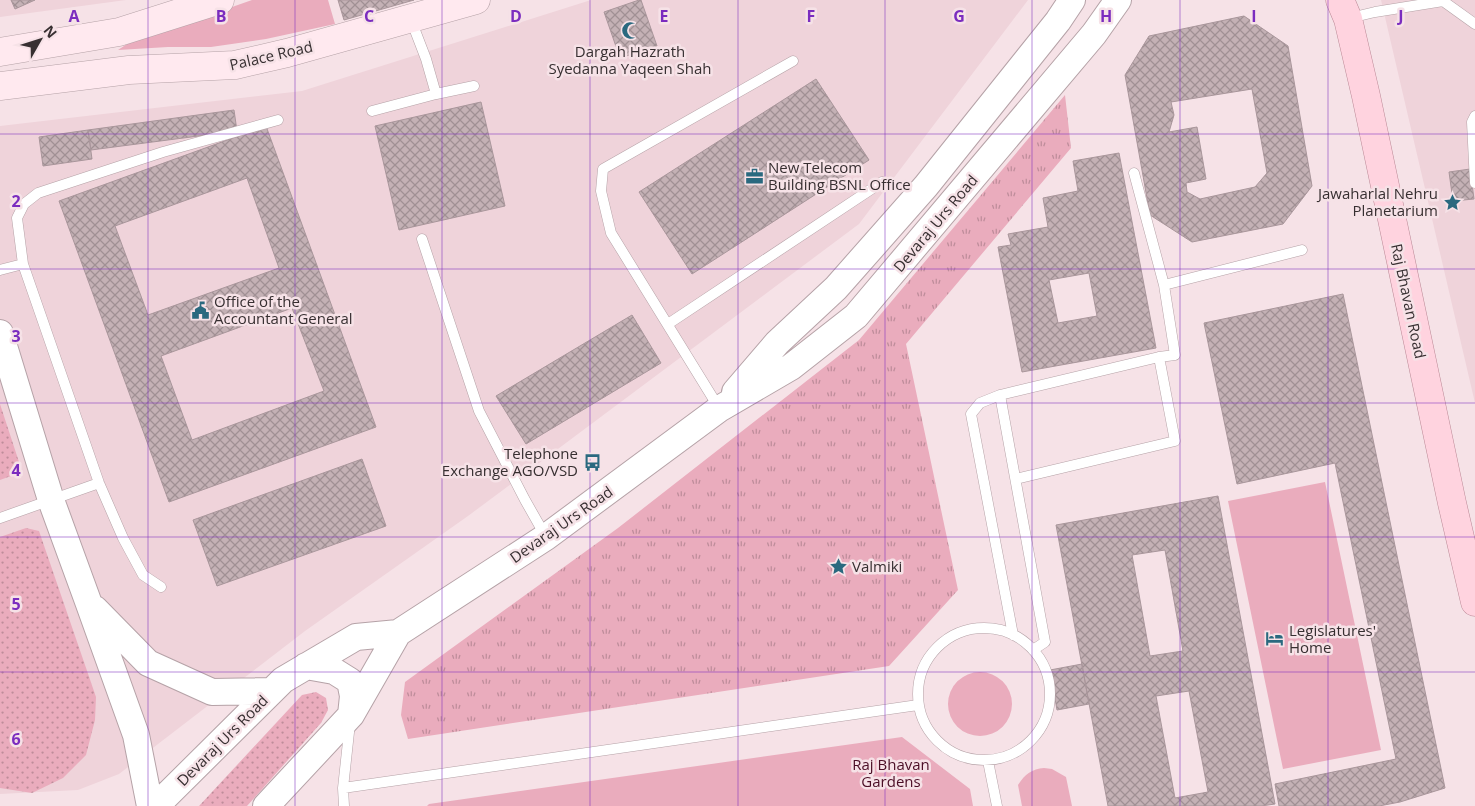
<svg xmlns="http://www.w3.org/2000/svg" width="1475" height="806" font-family="'Open Sans',sans-serif">
  <style>
    .built { fill: #efd3da }
    .grass { fill: url(#grass-dots) }
    .park { fill: url(#park-tufts) }
    .garden { fill: #eaacbd }
    .building { fill: url(#building-cross-hatch); stroke: #a9969b; fill-rule: evenodd }
    .lines { fill: none; stroke-linecap: round; stroke-linejoin: round }
    .service-casing { stroke: #b5a2a7; stroke-width: 11 }
    .tertiary-casing { stroke: #b5a2a7; stroke-width: 28 }
    .secondary-casing { stroke: #b5a2a7; stroke-width: 29 }
    .primary-casing { stroke: #b98794; stroke-width: 29 }
    .service { stroke: #fff; stroke-width: 10 }
    .tertiary { stroke: #fff; stroke-width: 26 }
    .secondary { stroke: #ffe9ef; stroke-width: 28 }
    .primary { stroke: #ffd3df; stroke-width: 28 }
    .grid { fill: none; stroke: #7b2cbf; stroke-width: 1; stroke-opacity: 0.55 }
    .labels { text-anchor: middle; dominant-baseline: central; stroke-width: 5; stroke-linejoin: round; paint-order: stroke }
    .poi-label { font-size: 15px; fill: #372f31; stroke: #f6e2e7; text-anchor: start }
    .street-label { font-size: 15px; fill: #372f31; stroke: #f6e2e7 }
    .park-label { font-size: 15px; fill: #4b0e26; stroke: #f6e2e7 }
    .grid-label { font-size: 16px; text-anchor: middle; font-weight: bold; fill: #7b2cbf; stroke: #f6e2e7; stroke-width: 5; stroke-linejoin: round; paint-order: stroke }
  </style>
  <defs>
    <pattern id="grass-dots" width="8" height="8" patternUnits="userSpaceOnUse" patternTransform="scale(1.25)"><rect width="8" height="8" fill="#eaacbd"/><path d="M2 2h.1M6 6h.1" fill="none" stroke="#be8c9a" stroke-width="1.8" stroke-linecap="round"/></pattern>
    <pattern id="park-tufts" width="24" height="20" patternUnits="userSpaceOnUse" patternTransform="scale(1.25)"><rect width="24" height="20" fill="#eaacbd"/><path d="M3 7l-1-3M5 7V3M7 7l1-3M15 17l-1-3M17 17v-4M19 17l1-3" fill="none" stroke="#be8c9a"/></pattern>
    <pattern id="building-cross-hatch" width="8" height="8" patternUnits="userSpaceOnUse" patternTransform="scale(1.25)"><rect width="8" height="8" fill="#c4b1b5"/><path d="M0 0l8 8M0 8l8-8" fill="none" stroke="#a09094"/></pattern>
  </defs>
  <rect width="100%" height="100%" fill="#f6e2e7"/>
  <path class="built" d="M 0,0 L 126,0 L 0,17 Z
    M 591,0 L 1028,0 L 859,224 L 468,516 L 305,631 L 119,774 L 78,790 L 0,794 L 0,126 L 302,91 Z
    M 1381,0 L 1475,0 L 1475,403 Z"/>
  <path class="grass" d="M 0,404 L 19,462 L 11,476 L 0,480 Z
    M 26,528 L 39,531 L 96,697 L 95,720 L 86,755 L 63,778 L 32,793 L 0,788 L 0,537 Z
    M 316,692 L 326,698 L 328,710 L 321,723 L 247,806 L 199,806 L 302,695 Z"/>
  <path class="park" d="M 1065,95 L 1071,148 L 906,344 L 958,590 L 889,666 L 408,739 L 401,715 L 405,682 L 618,528 L 859,340 Z"/>
  <path class="garden" d="M 252,0 L 328,0 L 335,24 L 266,39 L 211,47 L 168,47 L 118,50 L 127,44 Z
    M 1325,482 L 1381,750 L 1283,769 L 1228,501 Z
    M948 704a32 32 0 1 1 64 0a32 32 0 1 1-64 0Z
    M 902,737 L 970,789 L 973,806 L 427,806 L 429,804 Z
    M 1044,768 L 1052,769 L 1066,777 L 1072,806 L 1022,806 L 1018,785 C 1025,774 1032,769 1044,768 Z"/>
  <path class="building" d="M 11,0 L 35,0 L 15,9 Z
    M 338,0 L 414,0 L 344,20 Z
    M 639,0 L 641,0 L 657,46 L 620,58 L 604,12 Z
    M 1244,16 L 1288,46 L 1312,186 L 1283,224 L 1192,242 L 1150,215 L 1125,75 L 1149,36 ZM 1252,89 L 1267,173 L 1255,187 L 1200,199 L 1187,192 L 1186,183 L 1206,179 L 1197,127 L 1169,132 L 1174,115 L 1171,102 Z
    M 816,79 L 869,160 L 692,274 L 639,192 Z
    M 481,102 L 505,206 L 399,230 L 375,126 Z
    M 234,110 L 237,131 L 91,150 L 88,130 Z
    M 266,126 L 376,427 L 169,502 L 59,201 ZM 247,178 L 279,268 L 148,315 L 115,226 ZM 292,308 L 324,391 L 192,440 L 161,356 Z
    M 88,130 L 92,159 L 43,166 L 39,137 Z
    M 1119,153 L 1156,348 L 1022,372 L 998,247 L 1011,245 L 1008,234 L 1048,227 L 1043,198 L 1078,191 L 1073,161 ZM 1089,273 L 1097,316 L 1058,323 L 1049,280 Z
    M 1470,169 L 1474,199 L 1453,201 L 1449,172 Z
    M 1343,294 L 1445,788 L 1400,802 L 1379,806 L 1279,806 L 1275,784 L 1396,759 L 1335,463 L 1237,484 L 1204,323 Z
    M 632,315 L 661,363 L 526,444 L 496,396 Z
    M 362,459 L 386,526 L 217,586 L 193,520 Z
    M 1218,496 L 1275,804 L 1261,806 L 1108,806 L 1056,525 ZM 1165,550 L 1183,651 L 1150,656 L 1132,555 ZM 1189,691 L 1208,792 L 1175,798 L 1156,696 Z
    M 1082,664 L 1089,704 L 1057,710 L 1050,670 Z"/>
  <g class="lines">
    <defs>
      <path id="service" d="M 1350,18 L 1375,12 L 1443,1 L 1475,24
        M 436,94 L 474,86
        M 372,111 L 436,94 L 426,59 L 411,20
        M 1475,116 L 1472,122 L 1475,183
        M 1134,173 L 1164,285
        M 422,239 L 479,411 L 525,500 L 546,537
        M 0,270 L 23,264
        M 668,324 L 882,182
        M 1000,395 L 1045,642 L 1033,650
        M 719,408 L 611,233 L 601,191 L 603,169 L 793,61
        M 1016,479 L 1175,441 L 1159,357
        M 0,518 L 99,483
        M 161,587 L 143,575 L 123,538 L 99,483 L 23,264 L 17,218 L 24,204 L 38,193 L 163,152 L 278,120
        M918 694a66 66 0 1 1 132 0a66 66 0 1 1-132 0Z
        M 1013,635 L 971,414 L 980,403 L 1000,395 L 1159,357 L 1175,355 L 1164,285 L 1302,250
        M 988,761 L 997,806
        M 343,788 L 918,705
        M 344,806 L 343,788 L 350,723"/>
      <path id="tertiary" d="M 0,333 L 51,500 L 89,604 L 136,735 L 150,806
        M 735,392 L 777,343 L 836,288 L 926,186 L 1058,21 L 1072,0
        M 95,609 L 148,663 L 212,692 L 270,691
        M 306,666 L 334,671 L 350,681 L 353,696 L 351,715
        M 156,806 L 283,680 L 356,637 L 398,633
        M 266,806 L 351,715 L 398,633 L 546,537 L 719,409 L 791,367 L 856,316 L 1094,34 L 1118,0"/>
      <path id="secondary" d="M 0,52 L 119,32 L 220,0
        M 0,86 L 129,70 L 235,65 L 287,53 L 476,0"/>
      <path id="primary" d="M 1340,0 L 1348,19 L 1366,96 L 1452,503 L 1475,602"/>
    </defs>
    <use href="#service" class="service-casing"/>
    <use href="#tertiary" class="tertiary-casing"/>
    <use href="#secondary" class="secondary-casing"/>
    <use href="#primary" class="primary-casing"/>
    <use href="#service" class="service"/>
    <use href="#tertiary" class="tertiary"/>
    <use href="#secondary" class="secondary"/>
    <use href="#primary" class="primary"/>
  </g>
  <path class="grid" d="M 148,0 L 148,806M 295,0 L 295,806M 442,0 L 442,806M 590,0 L 590,806M 738,0 L 738,806M 885,0 L 885,806M 1032,0 L 1032,806M 1180,0 L 1180,806M 1328,0 L 1328,806M 0,134 L 1475,134M 0,269 L 1475,269M 0,403 L 1475,403M 0,537 L 1475,537M 0,672 L 1475,672"/>
  <defs>
    <symbol id="mosque-bare" viewBox="-9 -9 18 18"><path d="M3.5-4.9A6 6 0 1 0 3.5 4.9A5 5 0 1 1 3.5-4.9Z" fill="#2a697f" stroke="#f6e2e7" stroke-width="2.5" paint-order="stroke"/></symbol>
    <symbol id="office-bare" viewBox="-9 -9 18 18"><path d="M-6-3h4V-5.5h4V-3h4V5H-6ZM-1-4.5V-3h2v-1.5ZM-6 0V1H6V0Z" fill="#2a697f" stroke="#f6e2e7" stroke-width="2.5" paint-order="stroke"/></symbol>
    <symbol id="sight-bare" viewBox="-9 -9 18 18"><path d="M0-6L1.8-2.2L6-1.7L2.9 1.2L3.7 5.4L0 3.3L-3.7 5.4L-2.9 1.2L-6-1.7L-1.8-2.2Z" fill="#2a697f" stroke="#f6e2e7" stroke-width="2.5" paint-order="stroke"/></symbol>
    <symbol id="civic-bare" viewBox="-9 -9 18 18"><path d="M-.6-6.5H3V-4.5H.6V-3L4-1V1h2V6H-6V1h2V-1L-.6-3ZM-1.2 2.5V6h2.4V2.5Z" fill="#2a697f" stroke="#f6e2e7" stroke-width="2.5" paint-order="stroke"/></symbol>
    <symbol id="bus-bare" viewBox="-9 -9 18 18"><path d="M-5-6H5V4H4V6H2V4H-2V6H-4V4H-5ZM-3.5-4V0h7V-4ZM-3.5 1.2v1.5H-2V1.2ZM2 1.2v1.5H3.5V1.2Z" fill="#2a697f" stroke="#f6e2e7" stroke-width="2.5" paint-order="stroke"/></symbol>
    <symbol id="hotel-bare" viewBox="-9 -9 18 18"><path d="M-6-4.5h1.5V1H6V5H4.5V3h-9V5H-6ZM-4 0a1.8 1.8 0 1 1 3.6 0ZM.5 0V-2.5h3Q6-2.5 6 0Z" fill="#2a697f" stroke="#f6e2e7" stroke-width="2.5" paint-order="stroke"/></symbol>
  </defs>
  <g fill-rule="evenodd">
    <use href="#mosque-bare" x="618" y="18" width="25" height="25"/>
    <use href="#office-bare" x="742" y="164" width="25" height="25"/>
    <use href="#sight-bare" x="1440" y="190" width="25" height="25"/>
    <use href="#civic-bare" x="188" y="298" width="25" height="25"/>
    <use href="#bus-bare" x="580" y="450" width="25" height="25"/>
    <use href="#sight-bare" x="826" y="554" width="25" height="25"/>
    <use href="#hotel-bare" x="1262" y="626" width="25" height="25"/>
  </g>
  <g class="labels">
    <g class="poi-label">
      <text x="630" y="51" text-anchor="middle">Dargah Hazrath<tspan x="630" dy="17">Syedanna Yaqeen Shah</tspan></text>
      <text x="768" y="167">New Telecom<tspan x="768" dy="17">Building BSNL Office</tspan></text>
      <text x="1438" y="193" text-anchor="end">Jawaharlal Nehru<tspan x="1438" dy="17">Planetarium</tspan></text>
      <text x="214" y="301">Office of the<tspan x="214" dy="17">Accountant General</tspan></text>
      <text x="578" y="453" text-anchor="end">Telephone<tspan x="578" dy="17">Exchange AGO/VSD</tspan></text>
      <text x="852" y="566">Valmiki</text>
      <text x="1289" y="630">Legislatures'<tspan x="1289" dy="17">Home</tspan></text>
    </g>
    <g class="street-label">
      <text transform="translate(271 55) rotate(-13)">Palace Road</text>
      <text transform="translate(935 223) rotate(-50)">Devaraj Urs Road</text>
      <text transform="translate(1409 301) rotate(78)">Raj Bhavan Road</text>
      <text transform="translate(561 524) rotate(-35)">Devaraj Urs Road</text>
      <text transform="translate(222 740) rotate(-45)">Devaraj Urs Road</text>
    </g>
    <g class="park-label">
      <text x="891" y="764">Raj Bhavan<tspan x="891" dy="17">Gardens</tspan></text>
    </g>
  </g>
  <g class="grid-label">
    <text x="74" y="22">A</text>
    <text x="221" y="22">B</text>
    <text x="369" y="22">C</text>
    <text x="516" y="22">D</text>
    <text x="664" y="22">E</text>
    <text x="811" y="22">F</text>
    <text x="959" y="22">G</text>
    <text x="1106" y="22">H</text>
    <text x="1254" y="22">I</text>
    <text x="1401" y="22">J</text>
    <text x="16" y="207">2</text>
    <text x="16" y="342">3</text>
    <text x="16" y="476">4</text>
    <text x="16" y="610">5</text>
    <text x="16" y="745">6</text>
  </g>
  <g transform="translate(40 40) rotate(51)" stroke="#f6e2e7" stroke-width="4" paint-order="stroke">
  <path d="M0-4L9 19L0 12L-9 19Z" fill="#372f31"/>
  <text y="-8" font-size="14" font-weight="bold" text-anchor="middle" fill="#372f31">N</text>
  </g>
</svg>
